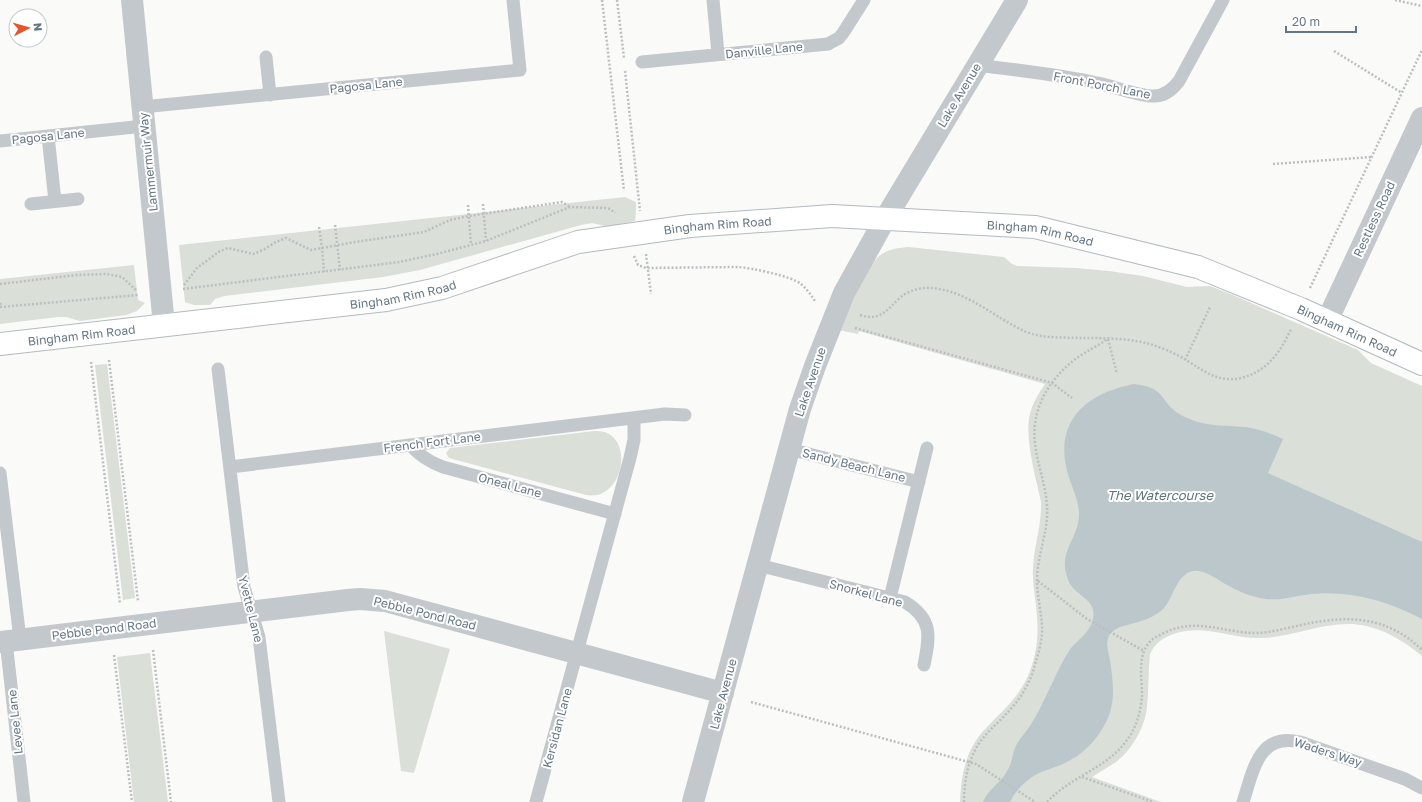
<svg xmlns="http://www.w3.org/2000/svg" width="1422" height="802" font-family="'Golos Text',sans-serif">
  <style>
    .green { fill: #dadfd7 }
    .water { fill: #bbc7cb }
    .lines { fill: none; stroke-linecap: round; stroke-linejoin: round }
    .secondary-casing { stroke: #b3babf; stroke-width: 24 }
    .path { stroke: #bbbfc2; stroke-width: 2.5; stroke-dasharray: 2 2; stroke-linecap: butt }
    .lane { stroke: #c3c8cc; stroke-width: 13 }
    .street { stroke: #c3c8cc; stroke-width: 22 }
    .secondary { stroke: #fff; stroke-width: 22 }
    .labels { text-anchor: middle; dominant-baseline: central; stroke-width: 4; stroke-linejoin: round; paint-order: stroke }
    .street-label { font-size: 12px; fill: #657683; stroke: #fff }
    .water-label { font-size: 13px; font-style: italic; fill: #60757c; stroke: #fff }
  </style>
  <rect width="100%" height="100%" fill="#fafaf8"/>
  <path class="green" d="M 625,197 L 636,202 L 636,210 L 635,221 L 609,227 L 592,223 L 581,225 L 420,270 L 383,277 L 224,296 L 215,299 L 210,305 L 194,305 L 185,302 L 179,245 Z
    M 908,247 L 1004,257 L 1012,264 L 1017,266 L 1076,268 L 1109,271 L 1143,276 L 1187,287 L 1210,286 L 1233,295 L 1358,350 L 1371,363 L 1422,386 L 1422,656 C 1405,642 1388,631 1366,626 C 1330,618 1297,637 1262,638 C 1236,639 1211,627 1186,631 C 1171,633 1156,640 1150,654 C 1148,672 1149,689 1147,707 C 1145,727 1132,750 1116,762 C 1108,767 1100,772 1092,777 L 1161,802 L 960,802 C 961,774 966,748 987,727 C 1002,711 1017,699 1027,678 C 1036,659 1039,637 1037,616 C 1036,600 1032,584 1033,568 C 1034,545 1042,525 1041,502 C 1036,477 1024,439 1030,414 C 1033,402 1039,393 1045,384 L 859,331 L 858,334 L 838,330 C 846,313 854,296 863,280 C 867,272 871,264 877,258 C 885,250 896,248 908,247 Z
    M 134,265 L 138,300 L 145,303 L 137,311 L 126,315 L 80,321 L 66,317 L 58,317 L 0,324 L 0,279 Z
    M 107,364 L 135,598 L 123,600 L 95,365 Z
    M 594,431 C 599,431 604,431 609,434 C 633,448 620,501 586,495 L 449,458 L 446,453 L 450,448 Z
    M 384,631 L 450,649 L 414,773 L 401,771 Z
    M 150,653 L 168,802 L 134,802 L 117,657 Z"/>
  <path class="water" d="M 1134,384 C 1141,385 1149,386 1155,390 C 1160,393 1163,398 1167,403 C 1172,410 1180,415 1187,418 C 1209,427 1222,425 1245,427 C 1258,429 1271,433 1283,439 L 1268,473 L 1422,542 L 1422,619 C 1388,601 1350,590 1311,594 C 1293,596 1280,602 1260,598 C 1250,596 1238,591 1229,586 C 1219,581 1205,569 1193,571 C 1175,575 1174,599 1162,610 C 1151,620 1134,623 1120,627 C 1114,630 1109,633 1108,639 C 1106,646 1109,654 1110,660 C 1113,681 1116,701 1107,720 C 1098,740 1082,755 1063,764 C 1054,768 1045,770 1037,774 C 1026,780 1015,791 1010,802 L 983,802 C 988,789 1001,783 1007,771 C 1012,764 1012,756 1015,748 C 1019,738 1028,731 1033,721 C 1047,698 1056,670 1071,648 C 1078,640 1088,633 1092,623 C 1098,603 1085,600 1074,589 C 1070,585 1067,578 1066,573 C 1060,551 1079,536 1079,515 C 1079,497 1069,483 1066,466 C 1056,417 1091,392 1134,384 Z"/>
  <g class="lines">
    <defs>
      <g id="secondary">
        <path id="s1" d="M 0,344 L 386,300 L 442,288 L 578,242 L 690,226 L 832,216 L 1035,227 L 1198,267 L 1301,309 L 1422,364"/>
      </g>
    </defs>
    <use href="#secondary" class="secondary-casing"/>
    <path class="path" d="M 602,0 L 624,191
      M 617,0 L 624,58
      M 1395,0 L 1422,6
      M 1334,51 L 1402,93
      M 625,71 L 640,211
      M 1273,164 L 1372,157
      M 483,204 L 486,241
      M 468,205 L 471,245
      M 335,225 L 340,270
      M 319,227 L 322,248 L 324,272
      M 646,254 L 651,294
      M 634,256 L 638,265 L 646,268 L 738,267 C 751,268 792,276 801,284 C 807,289 811,295 815,301
      M 0,284 L 77,275 L 107,274 L 122,277 L 137,291
      M 184,285 L 197,268 L 220,251 L 228,248 L 253,254 L 265,249 L 274,243 L 286,238 L 311,250 L 355,242 L 424,232 L 450,220 L 469,216 L 562,202 L 570,207
      M 1310,288 L 1422,50
      M 183,289 L 399,262 L 437,254 L 486,241 L 570,207 L 606,208 L 610,209 L 615,213
      M 0,303 L 1,308
      M 0,307 L 138,295
      M 860,315 C 881,322 887,309 901,297 C 909,290 922,287 932,288 C 967,291 994,317 1024,331 C 1042,339 1062,337 1081,338 C 1103,338 1128,338 1150,344 C 1162,348 1175,353 1186,360 C 1204,371 1218,383 1241,378 C 1267,372 1281,351 1291,329
      M 855,328 L 1052,383 L 1072,398
      M 1108,339 L 1117,374
      M 109,360 L 138,601
      M 1185,360 L 1210,307
      M 91,362 L 120,604
      M 1038,581 L 1087,619 L 1144,651
      M 153,650 L 171,802
      M 114,655 L 132,802
      M 751,702 L 976,764 L 1035,802
      M 1082,777 L 1153,802
      M 964,802 C 964,781 968,759 980,742 C 988,731 998,723 1007,713 C 1020,700 1031,682 1035,664 C 1039,652 1043,638 1042,625 C 1041,610 1037,595 1037,580 C 1037,555 1049,531 1047,506 C 1046,485 1037,464 1035,443 C 1031,410 1048,381 1074,360 C 1085,352 1097,346 1108,339
      M 1047,802 C 1075,772 1117,767 1135,726 C 1139,717 1141,706 1142,696 C 1142,678 1136,652 1153,639 C 1157,636 1162,634 1166,632 C 1199,617 1226,634 1259,633 C 1273,632 1287,628 1301,625 C 1346,615 1386,615 1422,650"/>
    <path class="lane" d="M 713,0 L 718,54
      M 266,57 L 270,95
      M 642,62 L 828,44 L 839,38 L 843,33 L 864,0
      M 976,65 C 1017,70 1057,74 1097,83 C 1113,86 1138,96 1154,96 C 1165,96 1173,89 1179,81 L 1223,0
      M 142,107 L 520,70 L 513,0
      M 48,136 L 55,201
      M 0,141 L 144,126
      M 31,204 L 78,199
      M 218,369 L 244,587 L 259,637 L 279,802
      M 410,445 C 420,456 429,462 443,467 L 615,514
      M 789,449 L 919,482
      M 230,467 L 665,414 L 685,415
      M 0,473 L 20,639
      M 758,565 L 905,602 C 933,619 930,636 924,665
      M 890,598 L 927,448
      M 6,641 L 24,802
      M 536,802 L 630,458 L 634,440 L 634,418
      M 1243,802 C 1253,772 1258,732 1300,742 L 1405,779 L 1422,788"/>
    <path class="street" d="M 132,0 L 164,325
      M 1327,321 L 1422,118
      M 0,642 L 348,600 L 360,599 L 385,601 L 723,693
      M 693,802 L 800,409 L 815,366 L 844,293 L 885,219 L 1017,0"/>
    <use href="#secondary" class="secondary"/>
  </g>
  <g class="labels">
    <g class="street-label">
      <text transform="translate(764 50) rotate(-6)">Danville Lane</text>
      <text transform="translate(366 85) rotate(-6)">Pagosa Lane</text>
      <text transform="translate(1102 85) rotate(11)">Front Porch Lane</text>
      <text transform="translate(959 95) rotate(-59)">Lake Avenue</text>
      <text transform="translate(48 136) rotate(-6)">Pagosa Lane</text>
      <text transform="translate(148 162) rotate(-96)">Lammermuir Way</text>
      <text transform="translate(1374 219) rotate(-65)">Restless Road</text>
      <text stroke="none"><textPath href="#s1" startOffset="730">Bingham Rim Road</textPath></text>
      <text stroke="none"><textPath href="#s1" startOffset="1054">Bingham Rim Road</textPath></text>
      <text stroke="none"><textPath href="#s1" startOffset="406">Bingham Rim Road</textPath></text>
      <text stroke="none"><textPath href="#s1" startOffset="1378">Bingham Rim Road</textPath></text>
      <text stroke="none"><textPath href="#s1" startOffset="82">Bingham Rim Road</textPath></text>
      <text transform="translate(810 382) rotate(-71)">Lake Avenue</text>
      <text transform="translate(432 442) rotate(-7)">French Fort Lane</text>
      <text transform="translate(854 465) rotate(14)">Sandy Beach Lane</text>
      <text transform="translate(510 485) rotate(15)">Oneal Lane</text>
      <text transform="translate(866 593) rotate(15)">Snorkel Lane</text>
      <text transform="translate(251 609) rotate(76)">Yvette Lane</text>
      <text transform="translate(425 613) rotate(14)">Pebble Pond Road</text>
      <text transform="translate(104 629) rotate(-7)">Pebble Pond Road</text>
      <text transform="translate(723 694) rotate(-75)">Lake Avenue</text>
      <text transform="translate(15 722) rotate(-96)">Levee Lane</text>
      <text transform="translate(557 728) rotate(-75)">Kersidan Lane</text>
      <text transform="translate(1328 752) rotate(18)">Waders Way</text>
    </g>
    <g class="water-label">
      <text x="1160" y="495">The Watercourse</text>
    </g>
  </g>
  <g transform="translate(28 28) rotate(84)"><circle r="19" fill="#ffffff" stroke="#c1c8cd"/>
  <path d="M0-3L7 15L0 10L-7 15Z" fill="#e4572e"/>
  <text y="-6" font-size="11" font-weight="bold" text-anchor="middle" fill="#657683">N</text>
  </g>
  <path d="M1286 26v6h70v-6" fill="none" stroke="#657683" stroke-width="2"/>
  <text x="1292" y="26" font-size="12" fill="#657683" stroke="#ffffff" stroke-width="3" paint-order="stroke">20 m</text>
</svg>
